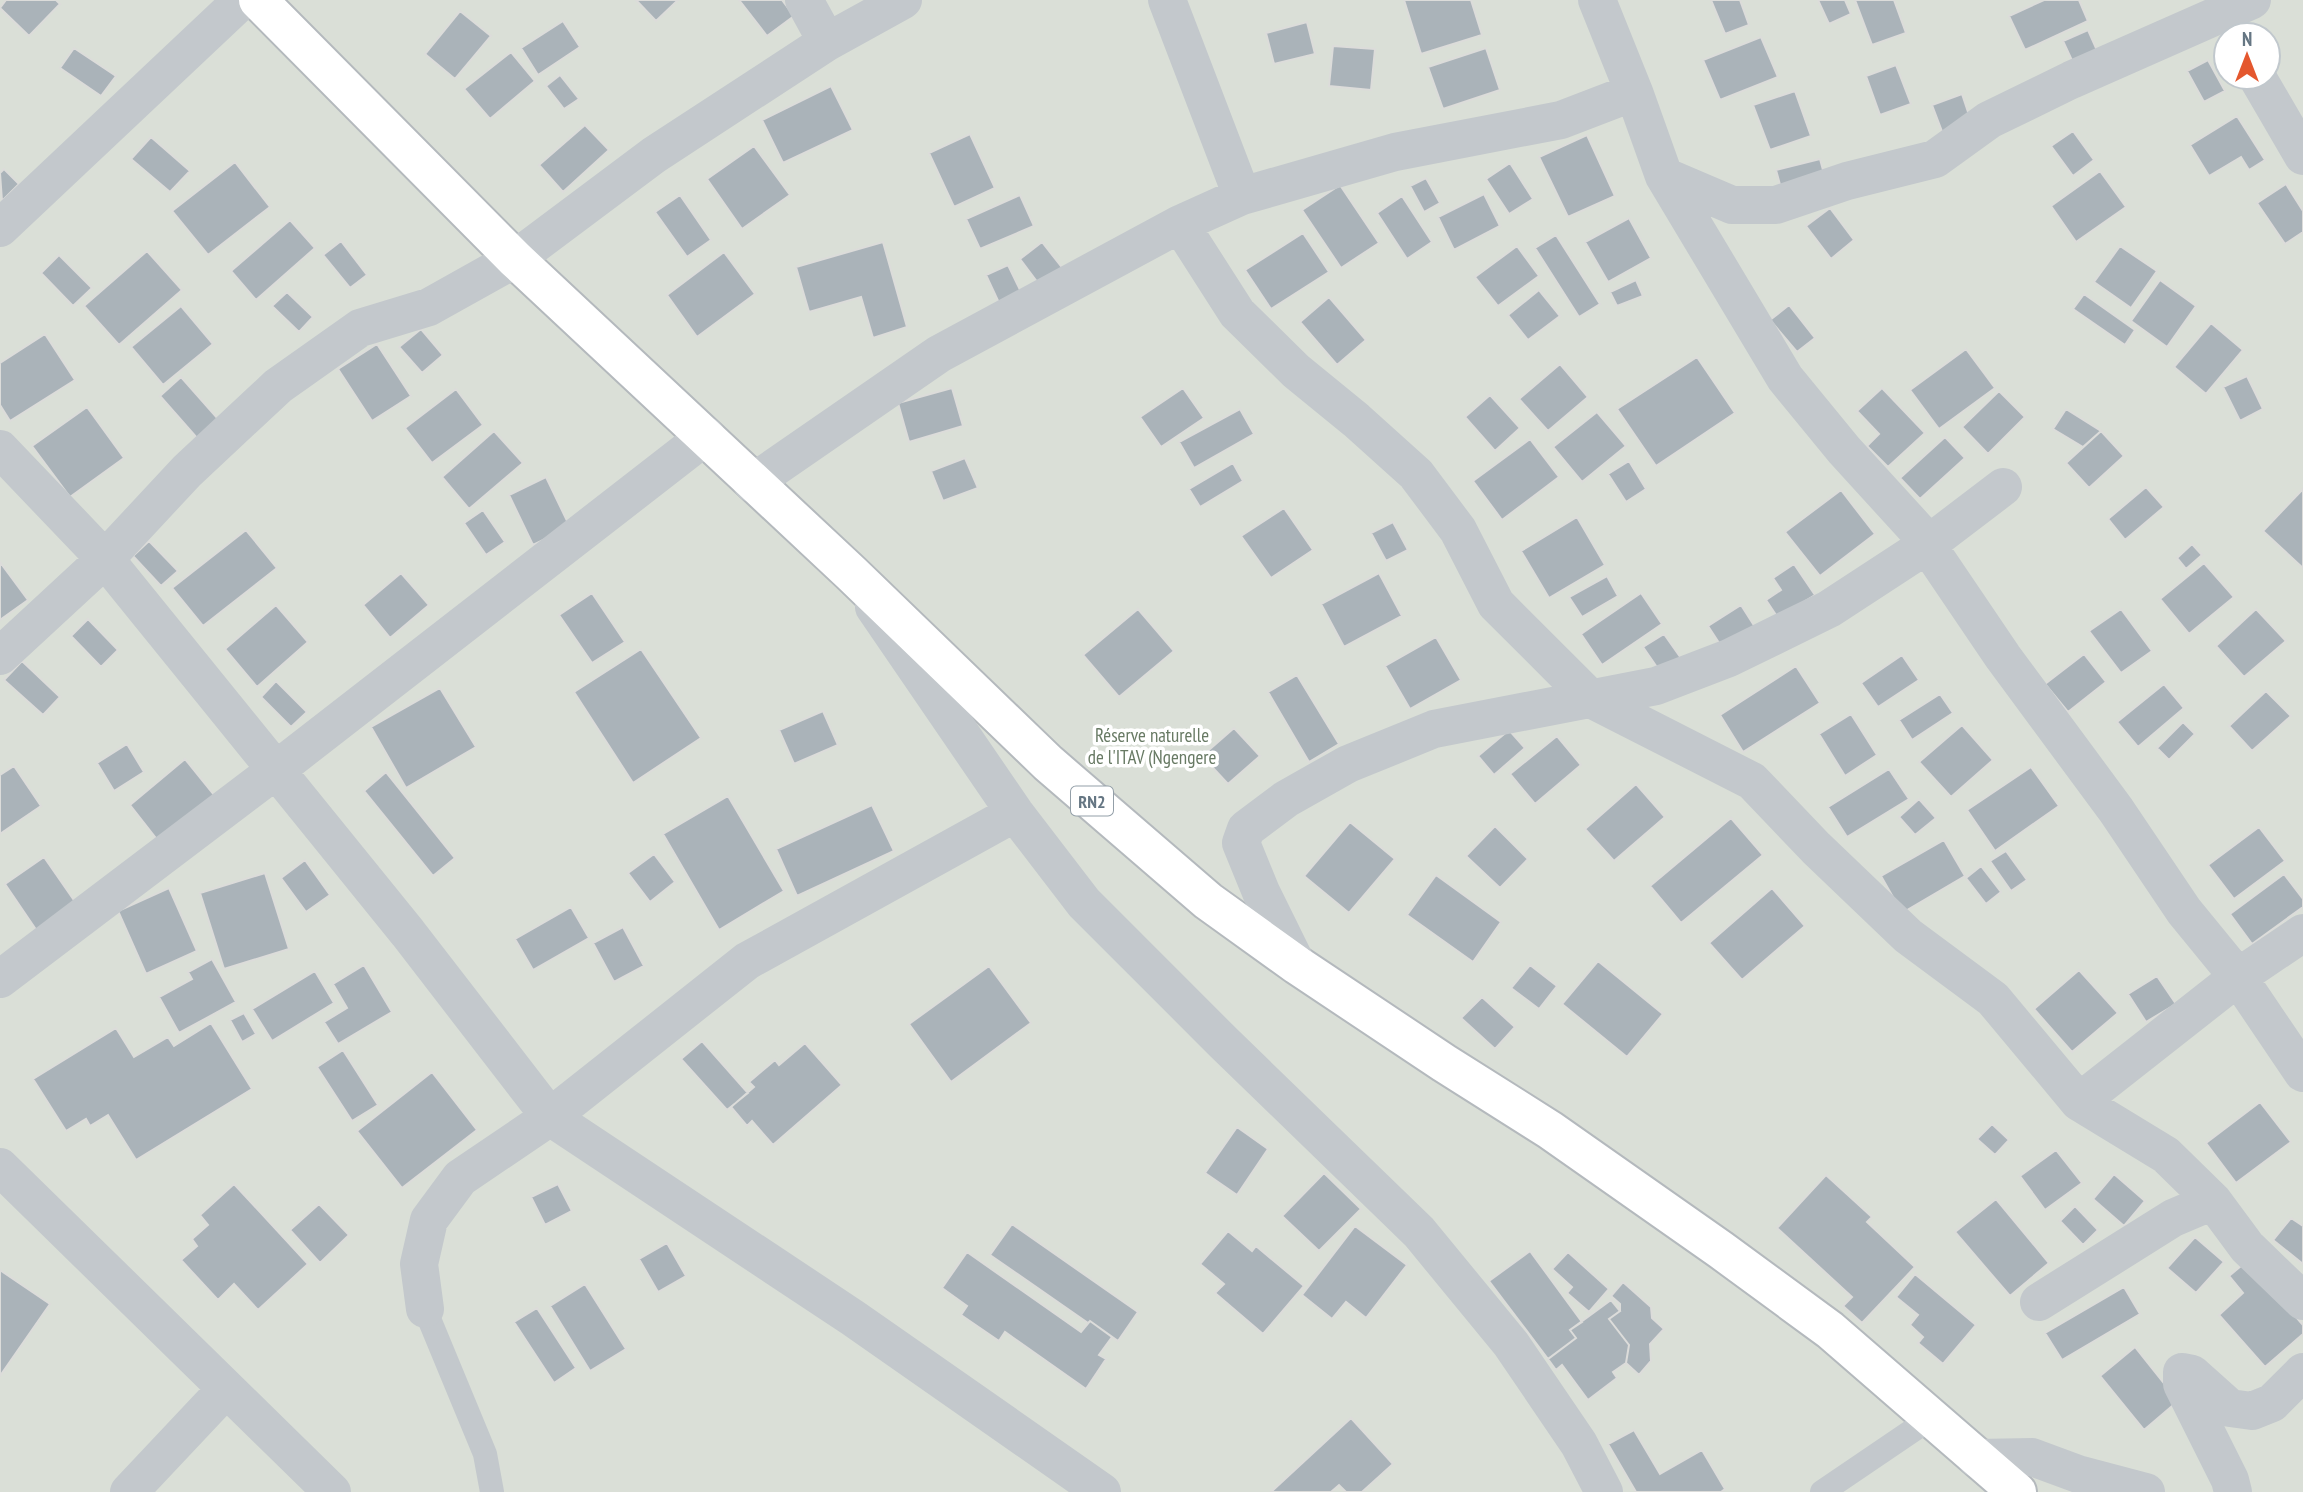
<svg xmlns="http://www.w3.org/2000/svg" width="2303" height="1492" font-family="'PT Sans Narrow',sans-serif">
  <style>
    .green { fill: #dadfd7; fill-rule: evenodd }
    .building { fill: #aab3b9; stroke: #dcdcda; stroke-width: 2 }
    .lines { fill: none; stroke-linecap: round; stroke-linejoin: round }
    .trunk-casing { stroke: #b4b9bd; stroke-width: 42 }
    .service { stroke: #c3c8cc; stroke-width: 24 }
    .minor { stroke: #c3c8cc; stroke-width: 38 }
    .trunk { stroke: #fff; stroke-width: 38 }
    .labels { text-anchor: middle; dominant-baseline: central; stroke-width: 7; stroke-linejoin: round; paint-order: stroke }
    .shield { fill: #fff; stroke: #939fa8; stroke-width: 2 }
    .shield-label { font-size: 18px; font-weight: bold; fill: #657683 }
    .park-label { font-size: 19px; fill: #687a64; stroke: #fff }
  </style>
  <rect width="100%" height="100%" fill="#fafaf8"/>
  <path class="green" d="M 0,0 L 2303,0 L 2303,1492 L 0,1492 ZM 2226,35 L 2268,35 L 2268,77 L 2226,77 Z"/>
  <path class="building" d="M 6,0 L 56,0 L 60,4 L 29,36 L 0,8 Z
    M 636,0 L 678,0 L 656,21 Z
    M 739,0 L 782,0 L 794,16 L 767,36 Z
    M 1404,0 L 1471,0 L 1482,35 L 1421,54 Z
    M 1711,0 L 1740,0 L 1749,25 L 1725,34 Z
    M 1818,0 L 1845,0 L 1851,14 L 1829,24 Z
    M 1855,0 L 1894,0 L 1906,33 L 1872,45 Z
    M 2044,0 L 2079,0 L 2088,21 L 2025,50 L 2009,16 Z
    M 460,11 L 491,36 L 455,79 L 425,54 Z
    M 563,21 L 580,47 L 538,75 L 521,48 Z
    M 1307,22 L 1315,54 L 1274,64 L 1266,33 Z
    M 2088,30 L 2100,57 L 2075,67 L 2063,41 Z
    M 1761,37 L 1778,77 L 1720,100 L 1703,60 Z
    M 1333,46 L 1375,49 L 1371,90 L 1329,86 Z
    M 74,48 L 116,76 L 101,96 L 60,68 Z
    M 1486,48 L 1500,90 L 1443,109 L 1428,67 Z
    M 511,52 L 535,81 L 490,119 L 464,89 Z
    M 2208,60 L 2225,91 L 2204,102 L 2187,71 Z
    M 1896,65 L 1911,104 L 1880,115 L 1866,76 Z
    M 560,75 L 579,99 L 564,109 L 546,86 Z
    M 831,86 L 853,130 L 783,163 L 762,120 Z
    M 1795,91 L 1811,136 L 1770,150 L 1753,105 Z
    M 1962,94 L 1972,124 L 1943,134 L 1932,105 Z
    M 2237,116 L 2265,160 L 2249,170 L 2241,157 L 2209,176 L 2190,145 Z
    M 585,125 L 609,150 L 563,192 L 539,165 Z
    M 2073,131 L 2094,160 L 2073,176 L 2051,146 Z
    M 970,134 L 995,188 L 954,207 L 929,153 Z
    M 1587,135 L 1615,196 L 1568,217 L 1539,157 Z
    M 151,137 L 190,171 L 170,192 L 131,159 Z
    M 754,146 L 790,195 L 742,229 L 707,179 Z
    M 1820,159 L 1826,181 L 1782,192 L 1776,170 Z
    M 235,162 L 270,207 L 208,255 L 172,211 Z
    M 1510,163 L 1533,199 L 1509,214 L 1486,179 Z
    M 4,169 L 19,184 L 2,201 L 0,173 Z
    M 2100,171 L 2126,207 L 2076,242 L 2051,206 Z
    M 1426,178 L 1440,203 L 1424,212 L 1410,186 Z
    M 2286,184 L 2303,211 L 2303,232 L 2285,244 L 2257,203 Z
    M 1340,185 L 1379,243 L 1341,268 L 1302,210 Z
    M 1484,194 L 1500,226 L 1454,250 L 1438,217 Z
    M 680,195 L 711,240 L 687,257 L 655,212 Z
    M 1020,195 L 1034,226 L 980,249 L 966,219 Z
    M 1402,196 L 1432,242 L 1407,259 L 1377,213 Z
    M 1830,208 L 1854,240 L 1831,259 L 1806,226 Z
    M 1629,218 L 1651,258 L 1608,282 L 1585,242 Z
    M 290,220 L 315,248 L 256,300 L 231,271 Z
    M 1303,233 L 1329,272 L 1271,309 L 1245,270 Z
    M 1556,235 L 1600,304 L 1579,317 L 1535,248 Z
    M 341,241 L 367,275 L 350,288 L 323,255 Z
    M 883,242 L 907,327 L 873,338 L 861,297 L 809,312 L 796,267 Z
    M 1042,242 L 1064,270 L 1041,287 L 1020,259 Z
    M 1517,246 L 1539,276 L 1498,306 L 1475,277 Z
    M 2120,246 L 2157,271 L 2131,308 L 2094,282 Z
    M 147,251 L 182,290 L 119,345 L 84,306 Z
    M 724,252 L 755,294 L 697,337 L 667,295 Z
    M 59,255 L 92,288 L 73,306 L 41,273 Z
    M 1008,265 L 1022,294 L 1000,305 L 986,275 Z
    M 1636,280 L 1643,296 L 1617,306 L 1610,292 Z
    M 2160,280 L 2196,306 L 2167,347 L 2131,321 Z
    M 1539,290 L 1560,316 L 1528,340 L 1508,315 Z
    M 287,292 L 313,317 L 299,332 L 272,306 Z
    M 2084,294 L 2135,330 L 2125,345 L 2073,309 Z
    M 1329,297 L 1366,340 L 1337,365 L 1300,322 Z
    M 1789,305 L 1815,338 L 1797,352 L 1770,320 Z
    M 181,306 L 213,344 L 163,385 L 131,347 Z
    M 2211,323 L 2243,350 L 2206,394 L 2174,367 Z
    M 421,329 L 443,355 L 422,373 L 399,347 Z
    M 45,334 L 75,380 L 10,421 L 0,405 L 0,363 Z
    M 377,344 L 411,396 L 372,421 L 338,369 Z
    M 1966,349 L 1995,388 L 1939,429 L 1910,390 Z
    M 1697,357 L 1735,413 L 1656,466 L 1617,409 Z
    M 1560,364 L 1588,397 L 1548,431 L 1519,399 Z
    M 2247,376 L 2263,409 L 2240,421 L 2223,387 Z
    M 181,377 L 219,420 L 197,438 L 160,396 Z
    M 952,388 L 963,426 L 909,442 L 898,403 Z
    M 1183,388 L 1204,418 L 1161,447 L 1140,417 Z
    M 1882,388 L 1925,433 L 1888,467 L 1867,446 L 1879,434 L 1857,411 Z
    M 456,389 L 483,425 L 432,463 L 405,428 Z
    M 1999,391 L 2025,417 L 1988,454 L 1962,427 Z
    M 1490,395 L 1520,428 L 1495,451 L 1465,417 Z
    M 87,407 L 124,458 L 70,497 L 32,446 Z
    M 1240,409 L 1254,434 L 1194,468 L 1179,442 Z
    M 2066,409 L 2101,431 L 2083,447 L 2053,429 Z
    M 1597,412 L 1626,446 L 1582,482 L 1553,447 Z
    M 494,431 L 523,463 L 469,509 L 442,477 Z
    M 2101,431 L 2124,456 L 2089,488 L 2066,463 Z
    M 1945,437 L 1965,458 L 1920,499 L 1900,478 Z
    M 1530,439 L 1559,477 L 1502,520 L 1473,481 Z
    M 965,458 L 978,488 L 943,501 L 931,471 Z
    M 1629,461 L 1646,489 L 1626,502 L 1608,474 Z
    M 1233,463 L 1243,481 L 1200,507 L 1189,489 Z
    M 546,477 L 570,527 L 533,545 L 509,495 Z
    M 2146,487 L 2164,507 L 2125,540 L 2108,519 Z
    M 2303,489 L 2303,568 L 2263,531 Z
    M 1841,490 L 1875,534 L 1820,576 L 1785,532 Z
    M 1284,508 L 1313,550 L 1271,578 L 1241,536 Z
    M 483,510 L 505,542 L 486,555 L 464,523 Z
    M 1577,517 L 1605,565 L 1549,598 L 1521,551 Z
    M 1393,522 L 1408,550 L 1386,561 L 1371,533 Z
    M 246,530 L 277,568 L 203,626 L 172,588 Z
    M 149,541 L 178,571 L 161,586 L 133,556 Z
    M 2192,544 L 2202,555 L 2186,569 L 2177,558 Z
    M 0,562 L 28,600 L 0,620 Z
    M 2204,563 L 2234,597 L 2189,634 L 2160,599 Z
    M 1794,564 L 1815,595 L 1778,618 L 1766,600 L 1781,590 L 1773,578 Z
    M 401,573 L 429,605 L 390,638 L 363,605 Z
    M 1379,573 L 1402,616 L 1344,647 L 1321,604 Z
    M 1607,576 L 1618,596 L 1582,617 L 1569,597 Z
    M 592,593 L 625,642 L 592,663 L 559,615 Z
    M 1641,593 L 1662,624 L 1602,665 L 1581,634 Z
    M 276,605 L 308,642 L 257,687 L 225,649 Z
    M 1741,605 L 1755,627 L 1723,649 L 1708,626 Z
    M 1138,609 L 1174,651 L 1119,697 L 1083,655 Z
    M 2121,609 L 2152,651 L 2121,673 L 2089,631 Z
    M 2256,609 L 2286,641 L 2244,677 L 2216,646 Z
    M 88,619 L 118,650 L 101,667 L 71,636 Z
    M 1664,634 L 1683,661 L 1663,676 L 1643,647 Z
    M 1436,637 L 1461,680 L 1410,709 L 1385,666 Z
    M 641,649 L 701,738 L 633,783 L 574,692 Z
    M 2084,654 L 2106,682 L 2068,712 L 2045,684 Z
    M 1902,655 L 1919,680 L 1878,707 L 1861,683 Z
    M 22,661 L 60,697 L 43,715 L 4,680 Z
    M 1796,666 L 1820,703 L 1743,752 L 1720,715 Z
    M 1297,675 L 1339,744 L 1309,762 L 1268,692 Z
    M 276,681 L 307,712 L 291,727 L 261,697 Z
    M 2164,684 L 2184,708 L 2138,747 L 2117,722 Z
    M 440,688 L 476,747 L 406,788 L 371,727 Z
    M 2266,691 L 2291,716 L 2252,751 L 2229,726 Z
    M 1940,694 L 1953,713 L 1912,740 L 1899,720 Z
    M 823,711 L 838,745 L 794,764 L 779,730 Z
    M 1851,714 L 1877,755 L 1845,776 L 1819,734 Z
    M 2183,722 L 2195,734 L 2169,760 L 2157,748 Z
    M 1962,725 L 1993,760 L 1951,797 L 1919,762 Z
    M 1234,728 L 1260,756 L 1228,784 L 1202,756 Z
    M 1509,730 L 1525,748 L 1494,775 L 1478,756 Z
    M 1557,736 L 1581,765 L 1535,804 L 1510,774 Z
    M 127,744 L 144,772 L 114,791 L 97,763 Z
    M 185,759 L 215,796 L 159,842 L 130,805 Z
    M 14,766 L 41,806 L 0,834 L 0,775 Z
    M 2031,767 L 2059,806 L 1995,851 L 1967,810 Z
    M 1889,769 L 1909,799 L 1847,837 L 1828,807 Z
    M 386,772 L 455,858 L 433,876 L 364,791 Z
    M 1636,784 L 1665,817 L 1614,861 L 1585,829 Z
    M 728,796 L 784,891 L 719,930 L 663,834 Z
    M 1919,799 L 1936,818 L 1915,835 L 1899,817 Z
    M 872,805 L 894,851 L 797,896 L 776,849 Z
    M 1731,818 L 1763,855 L 1681,923 L 1650,886 Z
    M 1350,822 L 1395,859 L 1349,913 L 1304,876 Z
    M 1495,826 L 1528,859 L 1500,888 L 1466,856 Z
    M 2259,827 L 2285,861 L 2234,899 L 2208,865 Z
    M 1944,840 L 1965,876 L 1902,913 L 1881,876 Z
    M 2006,851 L 2027,880 L 2011,891 L 1990,861 Z
    M 654,854 L 675,882 L 650,902 L 628,873 Z
    M 44,857 L 78,906 L 39,934 L 5,884 Z
    M 305,860 L 330,895 L 306,912 L 281,878 Z
    M 1981,866 L 2001,892 L 1986,904 L 1966,878 Z
    M 265,873 L 289,949 L 224,969 L 200,893 Z
    M 2284,874 L 2303,899 L 2303,907 L 2252,944 L 2230,914 Z
    M 1436,875 L 1501,922 L 1473,962 L 1407,915 Z
    M 169,888 L 197,951 L 146,974 L 118,911 Z
    M 1772,888 L 1805,926 L 1742,980 L 1709,943 Z
    M 571,907 L 589,938 L 533,970 L 515,939 Z
    M 623,927 L 644,966 L 614,982 L 593,943 Z
    M 212,959 L 236,1002 L 179,1033 L 159,997 L 192,979 L 188,972 Z
    M 1598,961 L 1663,1014 L 1627,1057 L 1562,1004 Z
    M 364,965 L 392,1012 L 338,1044 L 324,1022 L 347,1008 L 333,984 Z
    M 1530,965 L 1557,986 L 1539,1009 L 1511,988 Z
    M 989,966 L 1031,1023 L 951,1082 L 909,1024 Z
    M 2079,970 L 2118,1013 L 2072,1052 L 2034,1009 Z
    M 315,971 L 334,1003 L 272,1041 L 252,1009 Z
    M 2157,976 L 2176,1004 L 2146,1022 L 2128,994 Z
    M 1482,997 L 1515,1027 L 1495,1049 L 1461,1018 Z
    M 244,1013 L 256,1034 L 242,1042 L 230,1020 Z
    M 211,1023 L 252,1089 L 136,1160 L 108,1115 L 90,1126 L 86,1119 L 66,1131 L 33,1079 L 116,1028 L 134,1057 L 168,1037 L 174,1046 Z
    M 702,1041 L 748,1093 L 727,1110 L 681,1059 Z
    M 805,1043 L 842,1085 L 773,1145 L 752,1121 L 747,1126 L 731,1107 L 754,1087 L 749,1082 L 775,1060 L 779,1065 Z
    M 343,1050 L 378,1105 L 352,1121 L 317,1067 Z
    M 432,1072 L 477,1130 L 402,1188 L 357,1131 Z
    M 2260,1102 L 2291,1142 L 2236,1183 L 2206,1143 Z
    M 1992,1124 L 2009,1140 L 1995,1155 L 1977,1139 Z
    M 1237,1127 L 1268,1149 L 1237,1195 L 1205,1173 Z
    M 2056,1150 L 2082,1183 L 2045,1210 L 2020,1176 Z
    M 1324,1173 L 1361,1209 L 1319,1251 L 1282,1216 Z
    M 2114,1174 L 2145,1201 L 2124,1226 L 2093,1199 Z
    M 1826,1175 L 1872,1217 L 1867,1222 L 1915,1267 L 1862,1323 L 1843,1306 L 1852,1297 L 1777,1228 Z
    M 234,1184 L 308,1264 L 258,1310 L 234,1284 L 218,1300 L 181,1260 L 197,1246 L 192,1239 L 208,1225 L 200,1215 Z
    M 558,1184 L 572,1211 L 545,1225 L 531,1197 Z
    M 1996,1199 L 2049,1263 L 2010,1296 L 1955,1232 Z
    M 319,1204 L 349,1235 L 320,1263 L 290,1230 Z
    M 2075,1206 L 2098,1230 L 2083,1245 L 2060,1221 Z
    M 2291,1218 L 2303,1226 L 2303,1264 L 2273,1240 Z
    M 1012,1224 L 1138,1312 L 1118,1341 L 1090,1321 L 1088,1323 L 990,1255 Z
    M 1355,1226 L 1407,1265 L 1366,1318 L 1346,1302 L 1332,1319 L 1302,1295 Z
    M 1228,1231 L 1252,1251 L 1256,1246 L 1304,1286 L 1263,1334 L 1215,1293 L 1224,1284 L 1200,1264 Z
    M 2195,1237 L 2224,1262 L 2196,1293 L 2167,1268 Z
    M 667,1243 L 686,1276 L 658,1292 L 639,1259 Z
    M 1530,1251 L 1582,1322 L 1570,1330 L 1576,1338 L 1548,1359 L 1489,1281 Z
    M 967,1252 L 1081,1332 L 1090,1321 L 1112,1337 L 1099,1355 L 1106,1359 L 1086,1389 L 1005,1332 L 999,1341 L 961,1315 L 967,1306 L 942,1288 Z
    M 1568,1252 L 1609,1289 L 1589,1312 L 1567,1293 L 1572,1287 L 1552,1269 Z
    M 2247,1261 L 2303,1325 L 2303,1334 L 2265,1367 L 2219,1315 L 2243,1293 L 2229,1276 Z
    M 0,1270 L 50,1304 L 0,1376 Z
    M 1915,1274 L 1976,1325 L 1943,1364 L 1918,1343 L 1923,1337 L 1910,1325 L 1918,1315 L 1896,1297 Z
    M 1623,1282 L 1651,1307 L 1652,1318 L 1664,1329 L 1650,1344 L 1651,1361 L 1639,1375 L 1626,1363 L 1629,1345 L 1609,1319 L 1620,1311 L 1620,1304 L 1611,1296 Z
    M 585,1284 L 626,1349 L 590,1371 L 550,1306 Z
    M 2124,1287 L 2140,1314 L 2062,1360 L 2045,1333 Z
    M 1611,1300 L 1620,1311 L 1609,1319 L 1629,1345 L 1626,1363 L 1613,1372 L 1617,1378 L 1588,1400 L 1562,1365 L 1556,1370 L 1548,1359 L 1576,1338 L 1570,1330 Z
    M 537,1308 L 576,1368 L 554,1383 L 514,1322 Z
    M 2135,1347 L 2178,1401 L 2144,1430 L 2100,1376 Z
    M 1351,1418 L 1393,1464 L 1362,1492 L 1346,1492 L 1339,1485 L 1331,1492 L 1271,1492 Z
    M 1634,1430 L 1660,1474 L 1702,1450 L 1725,1489 L 1721,1492 L 1636,1492 L 1608,1444 Z"/>
  <g class="lines">
    <defs>
      <path id="trunk" d="M 258,0 L 515,259 L 851,573 L 1048,763 L 1208,901 L 1297,965 L 1444,1063 L 1550,1130 L 1721,1250 L 1830,1330 L 2017,1492"/>
    </defs>
    <use href="#trunk" class="trunk-casing"/>
    <path class="service" d="M 425,1309 L 485,1454 L 492,1492
      M 1822,1492 L 1931,1418"/>
    <path class="minor" d="M 804,0 L 827,42
      M 1167,0 L 1242,196
      M 1597,0 L 1634,92 L 1664,176 L 1785,378 L 1844,450 L 1917,530 L 2003,657 L 2116,810 L 2184,911 L 2238,977 L 2303,1073
      M 2257,77 L 2303,156
      M 1664,176 L 1732,205 L 1776,205 L 1847,181 L 1935,159 L 1989,120 L 2071,80 L 2252,0
      M 1180,224 L 1237,313 L 1296,371 L 1356,420 L 1416,474 L 1458,530 L 1496,604 L 1591,699 L 1752,781 L 1816,848 L 1908,936 L 1993,999 L 2079,1102 L 2166,1155 L 2213,1201 L 2247,1247 L 2303,1301
      M 0,228 L 242,0
      M 0,449 L 105,559 L 408,933 L 550,1117 L 853,1318 L 1102,1492
      M 752,483 L 939,354 L 1180,224 L 1242,196 L 1395,152 L 1561,120 L 1634,92
      M 874,607 L 1015,813 L 1084,903 L 1224,1043 L 1419,1232 L 1511,1344 L 1579,1444 L 1604,1492
      M 0,656 L 105,559 L 187,471 L 278,386 L 360,328 L 429,307 L 515,259 L 654,155 L 827,42 L 903,0
      M 1297,965 L 1261,892 L 1241,843 L 1246,829 L 1286,799 L 1348,764 L 1434,729 L 1656,686 L 1729,658 L 1829,609 L 1927,545 L 2003,487
      M 0,979 L 276,770 L 706,436
      M 2079,1102 L 2238,977 L 2303,933
      M 0,1167 L 332,1492
      M 2039,1302 L 2173,1218 L 2213,1201
      M 425,1309 L 419,1264 L 429,1220 L 460,1178 L 550,1117 L 747,961 L 1015,813
      M 1976,1458 L 2032,1457 L 2078,1474 L 2146,1492
      M 129,1492 L 226,1389
      M 2233,1492 L 2230,1480 L 2182,1384 L 2182,1372 L 2192,1374 L 2230,1408 L 2252,1411 L 2272,1403 L 2303,1372"/>
    <use href="#trunk" class="trunk"/>
  </g>
  <g class="labels">
    <rect class="shield" x="1071" y="786.5" width="42" height="29" rx="5"/>
    <g class="shield-label">
      <text x="1092" y="801">RN2</text>
    </g>
    <g class="park-label">
      <text x="1152" y="735">Réserve naturelle<tspan x="1152" dy="22">de l'ITAV (Ngengere</tspan></text>
    </g>
  </g>
  <g transform="translate(2247 56)"><circle r="33" fill="#ffffff" stroke="#c1c8cd" stroke-width="2"/>
  <path d="M0-5L12 26L0 18L-12 26Z" fill="#e4572e"/>
  <text y="-10" font-size="19" font-weight="bold" text-anchor="middle" fill="#657683">N</text>
  </g>
</svg>
